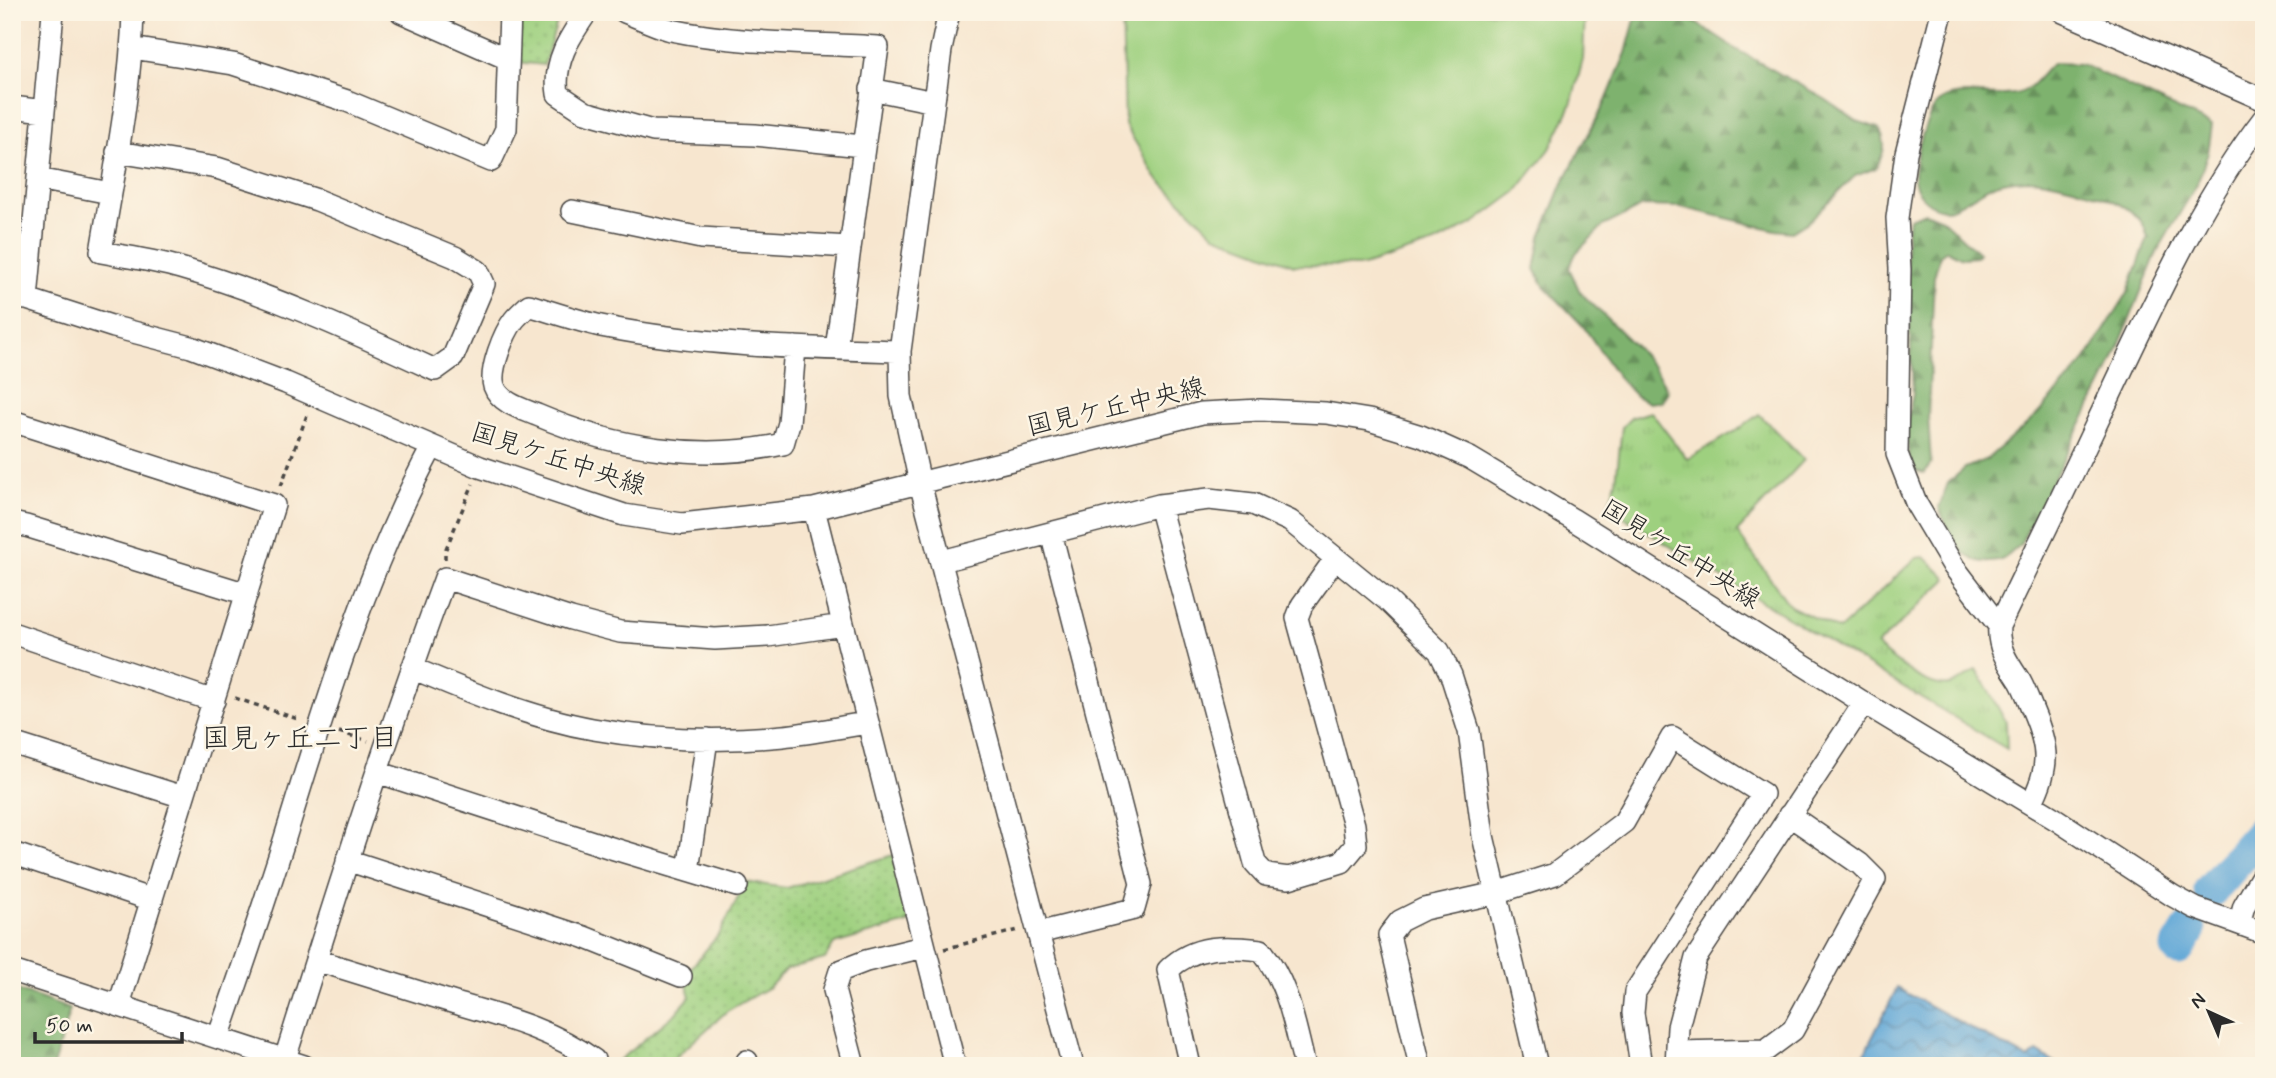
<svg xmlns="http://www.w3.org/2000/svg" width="2276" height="1078" font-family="Mynerve,'Klee One',sans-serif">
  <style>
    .grass { fill: url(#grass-tufts); stroke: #647e55; stroke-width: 2 }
    .forest { fill: url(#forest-firs); stroke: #546e4c; stroke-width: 2 }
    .park { fill: url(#park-dots); stroke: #647e55; stroke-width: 2 }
    .pitch { fill: #9ed07f; stroke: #647e55; stroke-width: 2 }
    .water { fill: url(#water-waves); stroke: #466981; stroke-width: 2 }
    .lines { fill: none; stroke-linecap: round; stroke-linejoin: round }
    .river { stroke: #61a7d7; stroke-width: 35 }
    .minor-casing { stroke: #4a4744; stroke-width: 24 }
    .path { stroke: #4a4744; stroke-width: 3.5; stroke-dasharray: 5 5; stroke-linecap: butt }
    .minor { stroke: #fff; stroke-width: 21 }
    .labels { text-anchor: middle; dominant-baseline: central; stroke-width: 5; stroke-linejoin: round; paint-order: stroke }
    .street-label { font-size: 26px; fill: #2b2b2b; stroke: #fcf5e5 }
    .neighbourhood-label { font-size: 28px; fill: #2b2b2b; stroke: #fcf5e5 }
  </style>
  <defs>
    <pattern id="grass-tufts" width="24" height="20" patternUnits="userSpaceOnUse" patternTransform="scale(1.75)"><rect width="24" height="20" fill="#9ed07f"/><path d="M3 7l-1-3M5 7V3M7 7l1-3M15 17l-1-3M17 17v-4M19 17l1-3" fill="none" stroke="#88b36e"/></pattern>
    <pattern id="forest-firs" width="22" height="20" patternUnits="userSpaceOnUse" patternTransform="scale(1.75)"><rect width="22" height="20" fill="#7eb26e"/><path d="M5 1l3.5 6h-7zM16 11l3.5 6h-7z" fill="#67915b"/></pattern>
    <pattern id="park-dots" width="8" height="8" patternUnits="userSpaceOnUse" patternTransform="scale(1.75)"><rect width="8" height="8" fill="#9ed07f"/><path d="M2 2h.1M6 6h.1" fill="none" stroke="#88b36e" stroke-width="1.8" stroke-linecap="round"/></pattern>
    <pattern id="water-waves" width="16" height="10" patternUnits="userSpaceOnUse" patternTransform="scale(1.75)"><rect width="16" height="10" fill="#61a7d7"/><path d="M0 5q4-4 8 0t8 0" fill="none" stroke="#5088af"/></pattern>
  </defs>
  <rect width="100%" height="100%" fill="#fcf5e5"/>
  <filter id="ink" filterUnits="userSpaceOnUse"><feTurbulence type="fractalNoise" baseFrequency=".0143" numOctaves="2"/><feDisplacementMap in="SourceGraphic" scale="14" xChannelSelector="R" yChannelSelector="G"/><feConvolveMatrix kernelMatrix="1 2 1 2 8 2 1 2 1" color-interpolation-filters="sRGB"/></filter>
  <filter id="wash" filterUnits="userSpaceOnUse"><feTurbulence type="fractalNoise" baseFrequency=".00686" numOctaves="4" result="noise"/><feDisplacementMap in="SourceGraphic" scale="28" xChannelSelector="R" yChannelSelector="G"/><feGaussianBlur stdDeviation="1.57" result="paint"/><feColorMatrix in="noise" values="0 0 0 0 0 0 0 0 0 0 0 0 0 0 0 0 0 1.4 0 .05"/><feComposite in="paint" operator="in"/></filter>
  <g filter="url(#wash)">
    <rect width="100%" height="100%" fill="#f7e6cf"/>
    <path class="grass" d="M 1651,412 L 1687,459 L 1739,429 L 1759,414 L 1804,460 L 1737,532 L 1790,606 L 1839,630 L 1916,558 L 1925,557 L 1947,579 L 1876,646 C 1892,659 1932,693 1953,684 C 1961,681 1969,674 1977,670 L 2006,722 L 2007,749 L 1679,552 L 1608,507 L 1616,481 L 1622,427 L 1631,418 Z"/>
    <path class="forest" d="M 1637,12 L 1685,12 L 1693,21 L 1732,47 L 1825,99 L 1857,121 L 1878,128 C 1888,143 1884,153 1876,168 L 1855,176 L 1808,222 L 1792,232 L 1775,230 L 1681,207 L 1643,206 L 1603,226 L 1576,253 L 1569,268 L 1580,292 L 1636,347 L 1655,369 L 1668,391 L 1662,401 L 1649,403 L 1636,396 L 1619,378 L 1583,326 L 1544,286 L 1535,269 L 1541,237 L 1563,183 L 1606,101 L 1626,53 Z
      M 2053,63 L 2081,64 L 2212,125 L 2208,153 L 2197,184 L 2157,252 L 2110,368 L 2020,545 C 2014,550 2005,560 1998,561 C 1961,569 1949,534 1939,507 L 1948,483 L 1965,468 L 1987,459 L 2035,417 L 2083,364 L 2127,294 L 2148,238 C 2146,233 2145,227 2142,223 C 2128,198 2057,181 2030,179 C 2020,179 2007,181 1998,183 C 1982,188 1964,205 1951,208 C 1931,213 1912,191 1914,173 C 1916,154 1925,117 1938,103 C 1956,84 2004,103 2026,90 C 2036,83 2044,71 2053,63 Z
      M 1925,212 L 1942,219 L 1979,253 L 1976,257 L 1962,258 L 1947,250 L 1940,255 L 1934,277 L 1928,416 L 1931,463 L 1925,473 L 1916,471 L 1909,458 L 1906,427 L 1913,394 L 1906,242 L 1909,218 Z
      M 12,988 L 70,1009 L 53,1066 L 12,1066 Z"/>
    <path class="park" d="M 516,12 L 560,12 L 544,65 L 517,62 Z
      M 893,855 L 910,922 L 834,944 L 825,959 L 787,969 L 769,987 L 727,1011 L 666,1066 L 612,1066 L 676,1013 L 690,997 L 686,980 L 690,969 L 720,933 L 746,882 L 787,888 Z"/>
    <path class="pitch" d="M 1122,12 L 1585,12 L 1583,59 L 1571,105 L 1550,149 L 1516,192 L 1474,223 L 1435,243 L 1363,266 L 1294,265 L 1215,235 L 1157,178 L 1125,125 Z"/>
    <path class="water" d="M 1897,988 L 2028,1059 L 2037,1052 L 2060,1066 L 1858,1066 Z"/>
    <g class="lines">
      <path class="river" d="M 2211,890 L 2264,830
        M 2178,948 L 2189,930"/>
    </g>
  </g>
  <g filter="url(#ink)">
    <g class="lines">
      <defs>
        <path id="minor" d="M 401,12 L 508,59
          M 587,12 C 569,38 553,62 558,94 L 585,112 L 653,131 L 755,135 L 862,146
          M 625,12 C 640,18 656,26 671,30 C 737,44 810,43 878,47 L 836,349
          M 949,12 L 941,50 L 900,351 L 901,396 L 920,483 L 1073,1066
          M 1942,12 L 1906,153 L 1897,218 L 1900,269 L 1897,454 L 1917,505 L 1954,567 L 1999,626
          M 2063,12 L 2264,100
          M 132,48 L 233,64 L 347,101 L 491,161 L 506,129 L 510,12
          M 871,89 L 934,102
          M 12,107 L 44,111
          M 117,152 L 217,168 L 317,200 L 455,257 L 478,271 L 484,284 L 453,357 L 435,370 C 351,331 268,293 180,268 C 154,260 127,257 101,252 C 114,172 131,93 133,12
          M 38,179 L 110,193
          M 572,211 L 701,238 L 849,247
          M 12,298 L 27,299 L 114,327 L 191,347 L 286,383 L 480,467 L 624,515 L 682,524 L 814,509 L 1202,413 L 1260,410 L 1326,413 L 1369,420 L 1421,436 L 1470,458 L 1572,519 L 1864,703 L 2057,820 L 2173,896 L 2195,908 L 2264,933
          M 27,299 L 53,12
          M 795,347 L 789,423 L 783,444 C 700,462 614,448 537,415 C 522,409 500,403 494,386 C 489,370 504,333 514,320 C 518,315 524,310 529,305 C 555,313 581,322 606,327 C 702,346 802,348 900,351
          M 12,421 L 274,505 L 119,1005
          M 1159,505 L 1255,863 L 1266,875 L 1289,878 L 1342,862 L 1356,845 L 1354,825 L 1297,618 L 1302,605 L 1335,559
          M 814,509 L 955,1066
          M 12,523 L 26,526 L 247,594
          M 942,561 L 1159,505 L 1209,499 L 1253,504 L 1290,521 L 1387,600 L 1439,651 L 1451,675 L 1469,731 L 1483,836 L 1537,1066
          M 12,633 L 214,701
          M 412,668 C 469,692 531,718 593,729 C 655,740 720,742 783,736 C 812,733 840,727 868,723
          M 12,743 L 183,797
          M 377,772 L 608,847 L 737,886
          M 2031,804 C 2050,767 2049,749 2033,711 C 2029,701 2025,690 2020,681 C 2008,663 1997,648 1999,626 C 2040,542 2081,457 2121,372 C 2163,284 2204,196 2264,118
          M 12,853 L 152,900
          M 347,860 L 584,937 L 681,976
          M 688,871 L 707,739
          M 2239,924 L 2244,906 L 2264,872
          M 1038,933 L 1134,909 L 1141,884 L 1051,533
          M 316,960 C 362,974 409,989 455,1003 C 503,1017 553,1030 594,1060
          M 12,971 L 304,1066
          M 218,1038 C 241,972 263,907 284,841 C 325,707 366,571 432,447
          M 1677,1052 L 1766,1050 L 1793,1030 L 1875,879 L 1860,864 L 1789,815
          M 285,1059 C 335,898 386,737 445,578 L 571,619 L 620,632 L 715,639 L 768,636 L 843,625
          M 747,1061 L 748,1066
          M 854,1066 L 834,990 L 840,971 L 866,961 L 923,947
          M 1190,1066 L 1168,970 C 1194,944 1226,946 1261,950 C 1289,984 1294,1024 1305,1066
          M 1420,1066 L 1389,935 L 1400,921 L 1424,909 L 1496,893 L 1555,874 L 1624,822 L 1672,737 L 1763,794 L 1635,992 L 1633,1013 L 1641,1066
          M 1676,1066 L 1678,1027 L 1696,958 L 1864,703"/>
      </defs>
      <use href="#minor" class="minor-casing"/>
      <path class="path" d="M 281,486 L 307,415
        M 445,559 L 445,551 L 473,484
        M 235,698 L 301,720
        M 339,732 L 368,741
        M 944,949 L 1018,930"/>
      <use href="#minor" class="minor"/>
    </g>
  </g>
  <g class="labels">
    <g class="street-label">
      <text transform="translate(1116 408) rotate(-13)">国見ケ丘中央線</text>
      <text transform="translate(558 460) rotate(18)">国見ケ丘中央線</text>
      <text transform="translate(1680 555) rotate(32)">国見ケ丘中央線</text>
    </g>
    <g class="neighbourhood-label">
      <text x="300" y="739">国見ヶ丘二丁目</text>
    </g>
  </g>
  <rect width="2276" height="1078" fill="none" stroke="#fcf5e5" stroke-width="42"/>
  <g transform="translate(2209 1012) rotate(316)" stroke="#fcf5e5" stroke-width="5" paint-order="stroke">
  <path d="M0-5L12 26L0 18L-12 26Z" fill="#2b2b2b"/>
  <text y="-10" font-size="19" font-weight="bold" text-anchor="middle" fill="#2b2b2b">N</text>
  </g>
  <path d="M35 1032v10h147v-10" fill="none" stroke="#2b2b2b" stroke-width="3.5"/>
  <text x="46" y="1032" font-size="21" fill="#2b2b2b" stroke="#fcf5e5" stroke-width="5" paint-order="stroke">50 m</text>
</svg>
